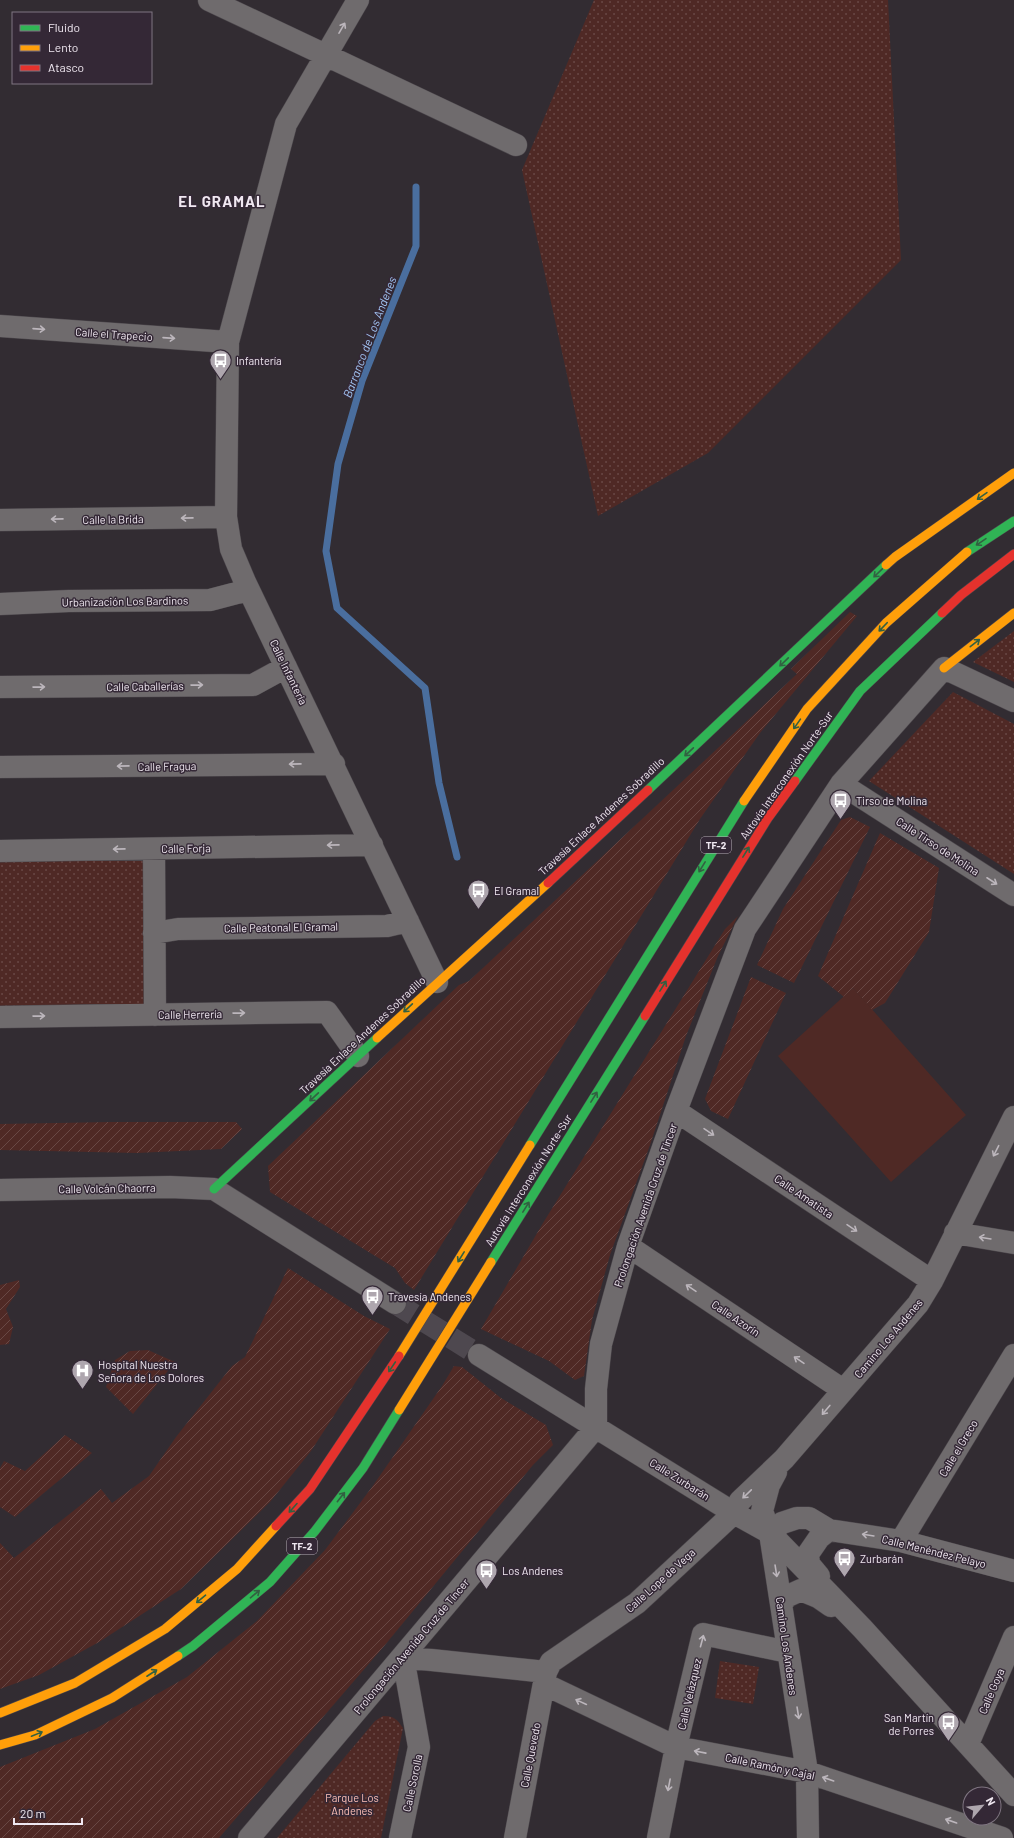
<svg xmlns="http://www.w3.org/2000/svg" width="1014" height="1838" font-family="Barlow,sans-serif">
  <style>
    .grass { fill: url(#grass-dots) }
    .garden { fill: url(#garden-furrows) }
    .pitch { fill: #4f2925 }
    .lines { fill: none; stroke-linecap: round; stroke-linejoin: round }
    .stream { stroke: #4a6e9e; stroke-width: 7 }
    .street-tunnel { stroke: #4e484f; stroke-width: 22; stroke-dasharray: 22 11; stroke-linecap: butt }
    .street-casing { stroke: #4c474c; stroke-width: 23 }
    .fast-casing { stroke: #4c474c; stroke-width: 10 }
    .slow-casing { stroke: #4c474c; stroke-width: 10 }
    .jam-casing { stroke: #4c474c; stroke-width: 10 }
    .street { stroke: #6f6b6d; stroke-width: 22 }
    .fast { stroke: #30b455; stroke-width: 9 }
    .slow { stroke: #ff9f0a; stroke-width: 9 }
    .jam { stroke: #e5322d; stroke-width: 9 }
    .oneway { stroke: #bcb6bc }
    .oneway2 { stroke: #326042 }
    .labels { text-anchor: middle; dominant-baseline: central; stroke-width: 3; stroke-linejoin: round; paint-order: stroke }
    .shield { fill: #342836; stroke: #b8aeb9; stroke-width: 1 }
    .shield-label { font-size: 10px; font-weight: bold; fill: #f0e8f1 }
    .street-label { font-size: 11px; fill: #f0e8f1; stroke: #342836 }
    .poi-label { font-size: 11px; fill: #f0e8f1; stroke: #342836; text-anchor: start }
    .park-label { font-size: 11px; fill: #ffc0b6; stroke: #342836 }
    .water-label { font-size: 12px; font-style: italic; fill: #a0c3f0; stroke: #342836 }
    .district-label { font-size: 15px; font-weight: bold; letter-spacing: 1px; fill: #f0e8f1; stroke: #342836 }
  </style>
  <defs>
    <pattern id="grass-dots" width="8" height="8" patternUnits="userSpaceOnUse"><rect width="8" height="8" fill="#4f2925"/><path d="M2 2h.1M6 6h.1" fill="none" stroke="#694845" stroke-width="1.8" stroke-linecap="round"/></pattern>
    <pattern id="garden-furrows" width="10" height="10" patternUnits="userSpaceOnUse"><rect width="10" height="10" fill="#4f2925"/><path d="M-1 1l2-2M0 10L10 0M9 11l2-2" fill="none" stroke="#694845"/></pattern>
  </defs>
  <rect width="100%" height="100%" fill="#322c32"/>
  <path class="grass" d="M 594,0 L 888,0 L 901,260 L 708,453 L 598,516 L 522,170 Z
    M 1014,631 L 1014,682 L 973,662 Z
    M 953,692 L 1014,724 L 1014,874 L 869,781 Z
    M 154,849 L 155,1015 L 0,1017 L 0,851 Z
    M 720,1661 L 759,1667 L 753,1704 L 715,1698 Z
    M 383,1716 C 394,1716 397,1719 403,1728 L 381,1838 L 277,1838 L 375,1721 Z"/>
  <path class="garden" d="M 850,612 L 857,616 L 760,733 L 700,819 L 414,1290 L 405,1283 L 395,1268 L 270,1192 L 268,1166 L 459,985 L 469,981 L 797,674 L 791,669 Z
    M 850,817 L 870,827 L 794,983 L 757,965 L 783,909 L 841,820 Z
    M 880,833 L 939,868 L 929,932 L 885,1003 L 872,1010 L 853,988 L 844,997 L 818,976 Z
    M 738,916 L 718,956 L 686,1036 L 650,1145 L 610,1255 L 592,1320 L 584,1376 L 575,1380 L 549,1361 L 481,1329 L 543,1223 L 725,929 Z
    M 751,977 L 786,993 L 728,1119 L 711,1111 L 705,1099 Z
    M 112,1122 L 236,1122 L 242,1129 L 221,1149 L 137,1153 L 0,1150 L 0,1124 Z
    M 288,1268 L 364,1316 L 390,1329 L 311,1451 L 270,1502 L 181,1589 L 99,1642 L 39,1675 L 0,1689 L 0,1543 L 14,1558 L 101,1489 L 112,1503 L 149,1476 L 176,1437 L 232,1366 L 245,1357 Z
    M 19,1280 L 20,1287 L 6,1309 L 13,1327 L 9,1344 L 0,1345 L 0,1285 Z
    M 148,1350 L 175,1362 L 133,1414 L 106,1387 L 115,1360 L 130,1351 Z
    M 454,1366 L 462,1367 L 501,1398 L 546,1425 L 553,1445 L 533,1465 L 385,1645 L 219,1838 L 0,1838 L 0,1767 L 95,1729 L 187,1677 L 257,1621 L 325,1550 L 372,1487 L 442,1386 Z
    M 65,1435 L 92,1453 L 15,1517 L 0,1507 L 0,1468 L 4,1461 L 25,1471 Z"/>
  <path class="pitch" d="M 853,988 L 966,1115 L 891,1182 L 778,1056 Z"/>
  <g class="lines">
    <path class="stream" d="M 416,187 L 416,246 L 362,381 L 338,464 L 326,551 L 337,608 L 425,688 L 439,783 L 457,857"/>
    <path class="street-tunnel" d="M 395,1303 L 479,1355"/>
    <defs>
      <path id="street" d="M 209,0 L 516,145
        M 358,0 L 286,124 L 228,342 L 226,517 L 231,549 L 245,582 L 437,982
        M 0,326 L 228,342
        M 0,520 L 226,517
        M 0,604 L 69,601 L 210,600 L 248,590
        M 0,687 L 253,685 L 286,667
        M 0,767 L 334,764
        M 841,784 L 1014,895
        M 154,849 L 155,1015
        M 0,851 L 372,845
        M 154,933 L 178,929 L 387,926 L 408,921
        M 0,1017 L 327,1012 L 358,1056
        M 676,1111 L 932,1281
        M 0,1190 L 170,1187 L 214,1189 L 395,1303
        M 955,1233 L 1014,1243
        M 628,1246 L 843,1390
        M 479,1355 L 734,1513 L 770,1533 L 862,1628 L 1014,1795
        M 776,1472 L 769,1485 L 762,1511 L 770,1533 L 807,1772 L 808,1838
        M 770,1533 L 782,1523 L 797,1518 L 809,1518 L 829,1530 L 901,1541 L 1014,1571
        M 901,1541 L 1014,1355
        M 819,1576 L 809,1564 L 808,1554 L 819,1538 L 829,1530
        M 781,1603 L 788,1596 L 801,1590 L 818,1597 L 831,1606
        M 544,1684 L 676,1747 L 807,1772 L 1002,1838
        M 968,1744 L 1014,1637
        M 249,1838 L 596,1427 L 596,1389 L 601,1344 L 628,1246 L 676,1111 L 745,929 L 841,784 L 944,668 L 1014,701
        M 400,1838 L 419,1747 L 403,1657 L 546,1672
        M 515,1838 L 546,1672 L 551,1662 L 637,1603 L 734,1513 L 740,1501 L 784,1459 L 918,1304 L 932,1281 L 1014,1117
        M 658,1838 L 676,1747 L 703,1634 L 788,1652"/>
      <path id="fast" d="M 967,552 L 1014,521
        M 795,781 L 860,691 L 942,613
        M 648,790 L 886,565
        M 530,1145 L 744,801
        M 214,1189 L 377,1038
        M 491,1262 L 645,1016
        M 178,1656 L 193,1646 L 270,1582 L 315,1531 L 363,1468 L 399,1410"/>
      <path id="slow" d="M 886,565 L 895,557 L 1014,473
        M 944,668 L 1014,613
        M 744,801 L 807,709 L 886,623 L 967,552
        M 377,1038 L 548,883
        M 399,1356 L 530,1145
        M 399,1410 L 491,1262
        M 0,1713 L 75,1683 L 165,1629 L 237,1569 L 276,1526
        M 0,1745 L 35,1735 L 112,1698 L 178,1656"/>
      <path id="jam" d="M 942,613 L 961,595 L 1014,554
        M 548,883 L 648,790
        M 645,1016 L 768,818 L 795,781
        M 276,1526 L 310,1489 L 399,1356"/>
    </defs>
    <use href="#street" class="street-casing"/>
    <use href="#fast" class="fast-casing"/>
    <use href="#slow" class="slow-casing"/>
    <use href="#jam" class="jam-casing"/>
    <use href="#street" class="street"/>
    <use href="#fast" class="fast"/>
    <use href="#slow" class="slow"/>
    <use href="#jam" class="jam"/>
  </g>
  <defs><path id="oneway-shaft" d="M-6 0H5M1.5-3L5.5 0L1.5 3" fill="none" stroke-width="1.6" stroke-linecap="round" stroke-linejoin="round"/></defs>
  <g class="oneway">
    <use href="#oneway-shaft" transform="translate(342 28) rotate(-60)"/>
    <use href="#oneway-shaft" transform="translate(39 329) rotate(4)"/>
    <use href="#oneway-shaft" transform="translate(169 338) rotate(4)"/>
    <use href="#oneway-shaft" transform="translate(187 518) rotate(179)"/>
    <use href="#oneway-shaft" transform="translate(57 519) rotate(179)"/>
    <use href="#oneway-shaft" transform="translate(197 685) rotate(-1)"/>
    <use href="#oneway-shaft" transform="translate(39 687) rotate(-1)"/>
    <use href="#oneway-shaft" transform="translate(295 764) rotate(179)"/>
    <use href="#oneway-shaft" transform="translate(123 766) rotate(179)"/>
    <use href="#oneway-shaft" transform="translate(333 845) rotate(179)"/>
    <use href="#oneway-shaft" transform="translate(119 849) rotate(179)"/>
    <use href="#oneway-shaft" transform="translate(992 881) rotate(33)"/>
    <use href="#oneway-shaft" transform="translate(239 1013) rotate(-1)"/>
    <use href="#oneway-shaft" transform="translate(39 1016) rotate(-1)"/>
    <use href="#oneway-shaft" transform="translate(709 1132) rotate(34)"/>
    <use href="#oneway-shaft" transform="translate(996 1151) rotate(117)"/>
    <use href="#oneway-shaft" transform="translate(852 1228) rotate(34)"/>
    <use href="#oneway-shaft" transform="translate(985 1238) rotate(-171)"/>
    <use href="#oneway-shaft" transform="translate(691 1288) rotate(-146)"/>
    <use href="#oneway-shaft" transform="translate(799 1360) rotate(-146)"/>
    <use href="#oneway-shaft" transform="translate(826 1410) rotate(130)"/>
    <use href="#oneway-shaft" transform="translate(747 1494) rotate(136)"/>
    <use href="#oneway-shaft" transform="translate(868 1535) rotate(-171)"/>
    <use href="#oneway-shaft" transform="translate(776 1571) rotate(81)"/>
    <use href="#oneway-shaft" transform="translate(702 1641) rotate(-75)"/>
    <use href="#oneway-shaft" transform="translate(581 1702) rotate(-155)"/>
    <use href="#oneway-shaft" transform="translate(798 1713) rotate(81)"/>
    <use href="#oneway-shaft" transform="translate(700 1752) rotate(-169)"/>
    <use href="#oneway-shaft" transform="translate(828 1779) rotate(-161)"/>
    <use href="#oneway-shaft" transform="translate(669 1785) rotate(101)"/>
    <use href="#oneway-shaft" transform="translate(951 1821) rotate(-161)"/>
  </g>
  <g class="oneway2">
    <use href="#oneway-shaft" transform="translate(982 496) rotate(145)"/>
    <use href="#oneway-shaft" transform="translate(981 542) rotate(146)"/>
    <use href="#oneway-shaft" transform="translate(878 573) rotate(136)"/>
    <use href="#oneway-shaft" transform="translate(883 627) rotate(134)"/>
    <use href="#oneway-shaft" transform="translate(975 643) rotate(-38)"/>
    <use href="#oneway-shaft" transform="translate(784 662) rotate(136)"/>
    <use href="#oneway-shaft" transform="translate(797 724) rotate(125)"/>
    <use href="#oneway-shaft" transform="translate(689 752) rotate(137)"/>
    <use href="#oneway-shaft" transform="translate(746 852) rotate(-58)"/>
    <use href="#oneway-shaft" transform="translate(702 867) rotate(122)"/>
    <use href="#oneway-shaft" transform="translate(663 986) rotate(-58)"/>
    <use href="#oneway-shaft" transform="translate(408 1008) rotate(137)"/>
    <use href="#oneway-shaft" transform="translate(314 1097) rotate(137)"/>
    <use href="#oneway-shaft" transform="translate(594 1097) rotate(-58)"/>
    <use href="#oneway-shaft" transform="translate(526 1207) rotate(-58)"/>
    <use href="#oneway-shaft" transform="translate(461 1257) rotate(122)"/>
    <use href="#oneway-shaft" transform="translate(392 1367) rotate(124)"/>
    <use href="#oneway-shaft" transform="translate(341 1497) rotate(-52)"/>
    <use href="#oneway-shaft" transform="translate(293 1508) rotate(132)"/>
    <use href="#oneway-shaft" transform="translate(255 1594) rotate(-40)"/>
    <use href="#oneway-shaft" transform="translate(201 1599) rotate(140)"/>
    <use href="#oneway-shaft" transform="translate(152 1673) rotate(-33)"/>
    <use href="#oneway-shaft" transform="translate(37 1734) rotate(-22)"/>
  </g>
  <defs>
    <symbol id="bus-pin" viewBox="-11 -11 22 30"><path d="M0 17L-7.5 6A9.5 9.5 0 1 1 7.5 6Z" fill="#aea6ae" stroke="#342836"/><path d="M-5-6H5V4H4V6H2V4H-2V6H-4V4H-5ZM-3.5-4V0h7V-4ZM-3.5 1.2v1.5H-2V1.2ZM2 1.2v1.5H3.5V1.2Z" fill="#fff"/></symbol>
    <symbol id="hospital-pin" viewBox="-11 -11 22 30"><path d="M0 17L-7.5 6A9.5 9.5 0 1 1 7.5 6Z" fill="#aea6ae" stroke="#342836"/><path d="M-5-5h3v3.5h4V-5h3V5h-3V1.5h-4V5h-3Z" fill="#fff"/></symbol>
  </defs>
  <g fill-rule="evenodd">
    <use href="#bus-pin" x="208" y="348" width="25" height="34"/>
    <use href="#bus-pin" x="828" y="788" width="25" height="34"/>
    <use href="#bus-pin" x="466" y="878" width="25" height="34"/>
    <use href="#bus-pin" x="360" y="1284" width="25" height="34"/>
    <use href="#hospital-pin" x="70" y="1358" width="25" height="34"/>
    <use href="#bus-pin" x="832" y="1546" width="25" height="34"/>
    <use href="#bus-pin" x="474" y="1558" width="25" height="34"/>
    <use href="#bus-pin" x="936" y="1710" width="25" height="34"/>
  </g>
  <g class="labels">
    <g class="shield">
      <rect x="701" y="837" width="30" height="16" rx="3"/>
      <rect x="287" y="1538" width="30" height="16" rx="3"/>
    </g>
    <g class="shield-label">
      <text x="716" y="845">TF-2</text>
      <text x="302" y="1546">TF-2</text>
    </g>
    <g class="street-label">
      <text transform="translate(114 334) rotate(4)">Calle el Trapecio</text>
      <text transform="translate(113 519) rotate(-1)">Calle la Brida</text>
      <text transform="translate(125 601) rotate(-1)">Urbanización Los Bardinos</text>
      <text transform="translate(289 672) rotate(64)">Calle Infantería</text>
      <text transform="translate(145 686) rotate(-1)">Calle Caballerías</text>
      <text transform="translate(167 766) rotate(-1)">Calle Fragua</text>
      <text transform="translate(786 775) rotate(-55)">Autovía Interconexión Norte-Sur</text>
      <text transform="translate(601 816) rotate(-43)">Travesía Enlace Andenes Sobradillo</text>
      <text transform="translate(938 846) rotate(33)">Calle Tirso de Molina</text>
      <text transform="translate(186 848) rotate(-1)">Calle Forja</text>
      <text transform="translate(281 927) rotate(-1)">Calle Peatonal El Gramal</text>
      <text transform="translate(190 1014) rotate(-1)">Calle Herrería</text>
      <text transform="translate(362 1035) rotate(-43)">Travesía Enlace Andenes Sobradillo</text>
      <text transform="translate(528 1180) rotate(-58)">Autovía Interconexión Norte-Sur</text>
      <text transform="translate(107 1188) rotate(-1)">Calle Volcán Chaorra</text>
      <text transform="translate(804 1196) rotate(34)">Calle Amatista</text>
      <text transform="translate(645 1205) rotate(-71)">Prolongación Avenida Cruz de Tíncer</text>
      <text transform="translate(736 1318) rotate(34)">Calle Azorín</text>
      <text transform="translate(888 1338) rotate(-50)">Camino Los Andenes</text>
      <text transform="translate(958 1448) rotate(-59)">Calle el Greco</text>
      <text transform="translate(680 1479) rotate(32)">Calle Zurbarán</text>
      <text transform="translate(934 1551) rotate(14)">Calle Menéndez Pelayo</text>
      <text transform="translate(660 1580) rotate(-42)">Calle Lope de Vega</text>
      <text transform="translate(411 1646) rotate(-50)">Prolongación Avenida Cruz de Tíncer</text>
      <text transform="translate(787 1646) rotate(82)">Camino Los Andenes</text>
      <text transform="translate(991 1691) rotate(-67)">Calle Goya</text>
      <text transform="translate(689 1694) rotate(-77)">Calle Velázquez</text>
      <text transform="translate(530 1755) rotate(-79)">Calle Quevedo</text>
      <text transform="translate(770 1766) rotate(12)">Calle Ramón y Cajal</text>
      <text transform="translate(412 1783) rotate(-78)">Calle Sorolla</text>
    </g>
    <g class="poi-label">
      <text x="236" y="360">Infantería</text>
      <text x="856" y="800">Tirso de Molina</text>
      <text x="494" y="890">El Gramal</text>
      <text x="388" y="1296">Travesía Andenes</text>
      <text x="98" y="1364">Hospital Nuestra<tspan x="98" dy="13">Señora de Los Dolores</tspan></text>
      <text x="860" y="1558">Zurbarán</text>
      <text x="502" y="1570">Los Andenes</text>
      <text x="934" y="1717" text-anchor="end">San Martín<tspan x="934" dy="13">de Porres</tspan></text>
    </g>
    <g class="park-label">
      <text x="352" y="1797">Parque Los<tspan x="352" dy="13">Andenes</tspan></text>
    </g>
    <g class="water-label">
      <text transform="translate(369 337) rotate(-69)">Barranco de Los Andenes</text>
    </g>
    <g class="district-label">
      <text x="222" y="201">EL GRAMAL</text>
    </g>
  </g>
  <rect x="12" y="12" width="140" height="72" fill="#342836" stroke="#7f7581"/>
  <rect x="20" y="25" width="20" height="6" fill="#30b455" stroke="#7f7581"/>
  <text x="48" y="32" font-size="12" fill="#f0e8f1">Fluido</text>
  <rect x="20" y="45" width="20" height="6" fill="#ff9f0a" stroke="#7f7581"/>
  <text x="48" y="52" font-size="12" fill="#f0e8f1">Lento</text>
  <rect x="20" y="65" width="20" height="6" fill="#e5322d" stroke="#7f7581"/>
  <text x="48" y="72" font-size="12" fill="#f0e8f1">Atasco</text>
  <g transform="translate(982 1806) rotate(62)"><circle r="19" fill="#342836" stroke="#7f7581"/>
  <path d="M0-3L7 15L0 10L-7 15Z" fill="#aea6ae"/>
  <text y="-6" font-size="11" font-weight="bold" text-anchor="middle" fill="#f0e8f1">N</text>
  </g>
  <path d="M14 1818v6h68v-6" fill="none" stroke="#f0e8f1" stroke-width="2"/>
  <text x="20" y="1818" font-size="12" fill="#f0e8f1" stroke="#342836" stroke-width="3" paint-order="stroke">20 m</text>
</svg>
